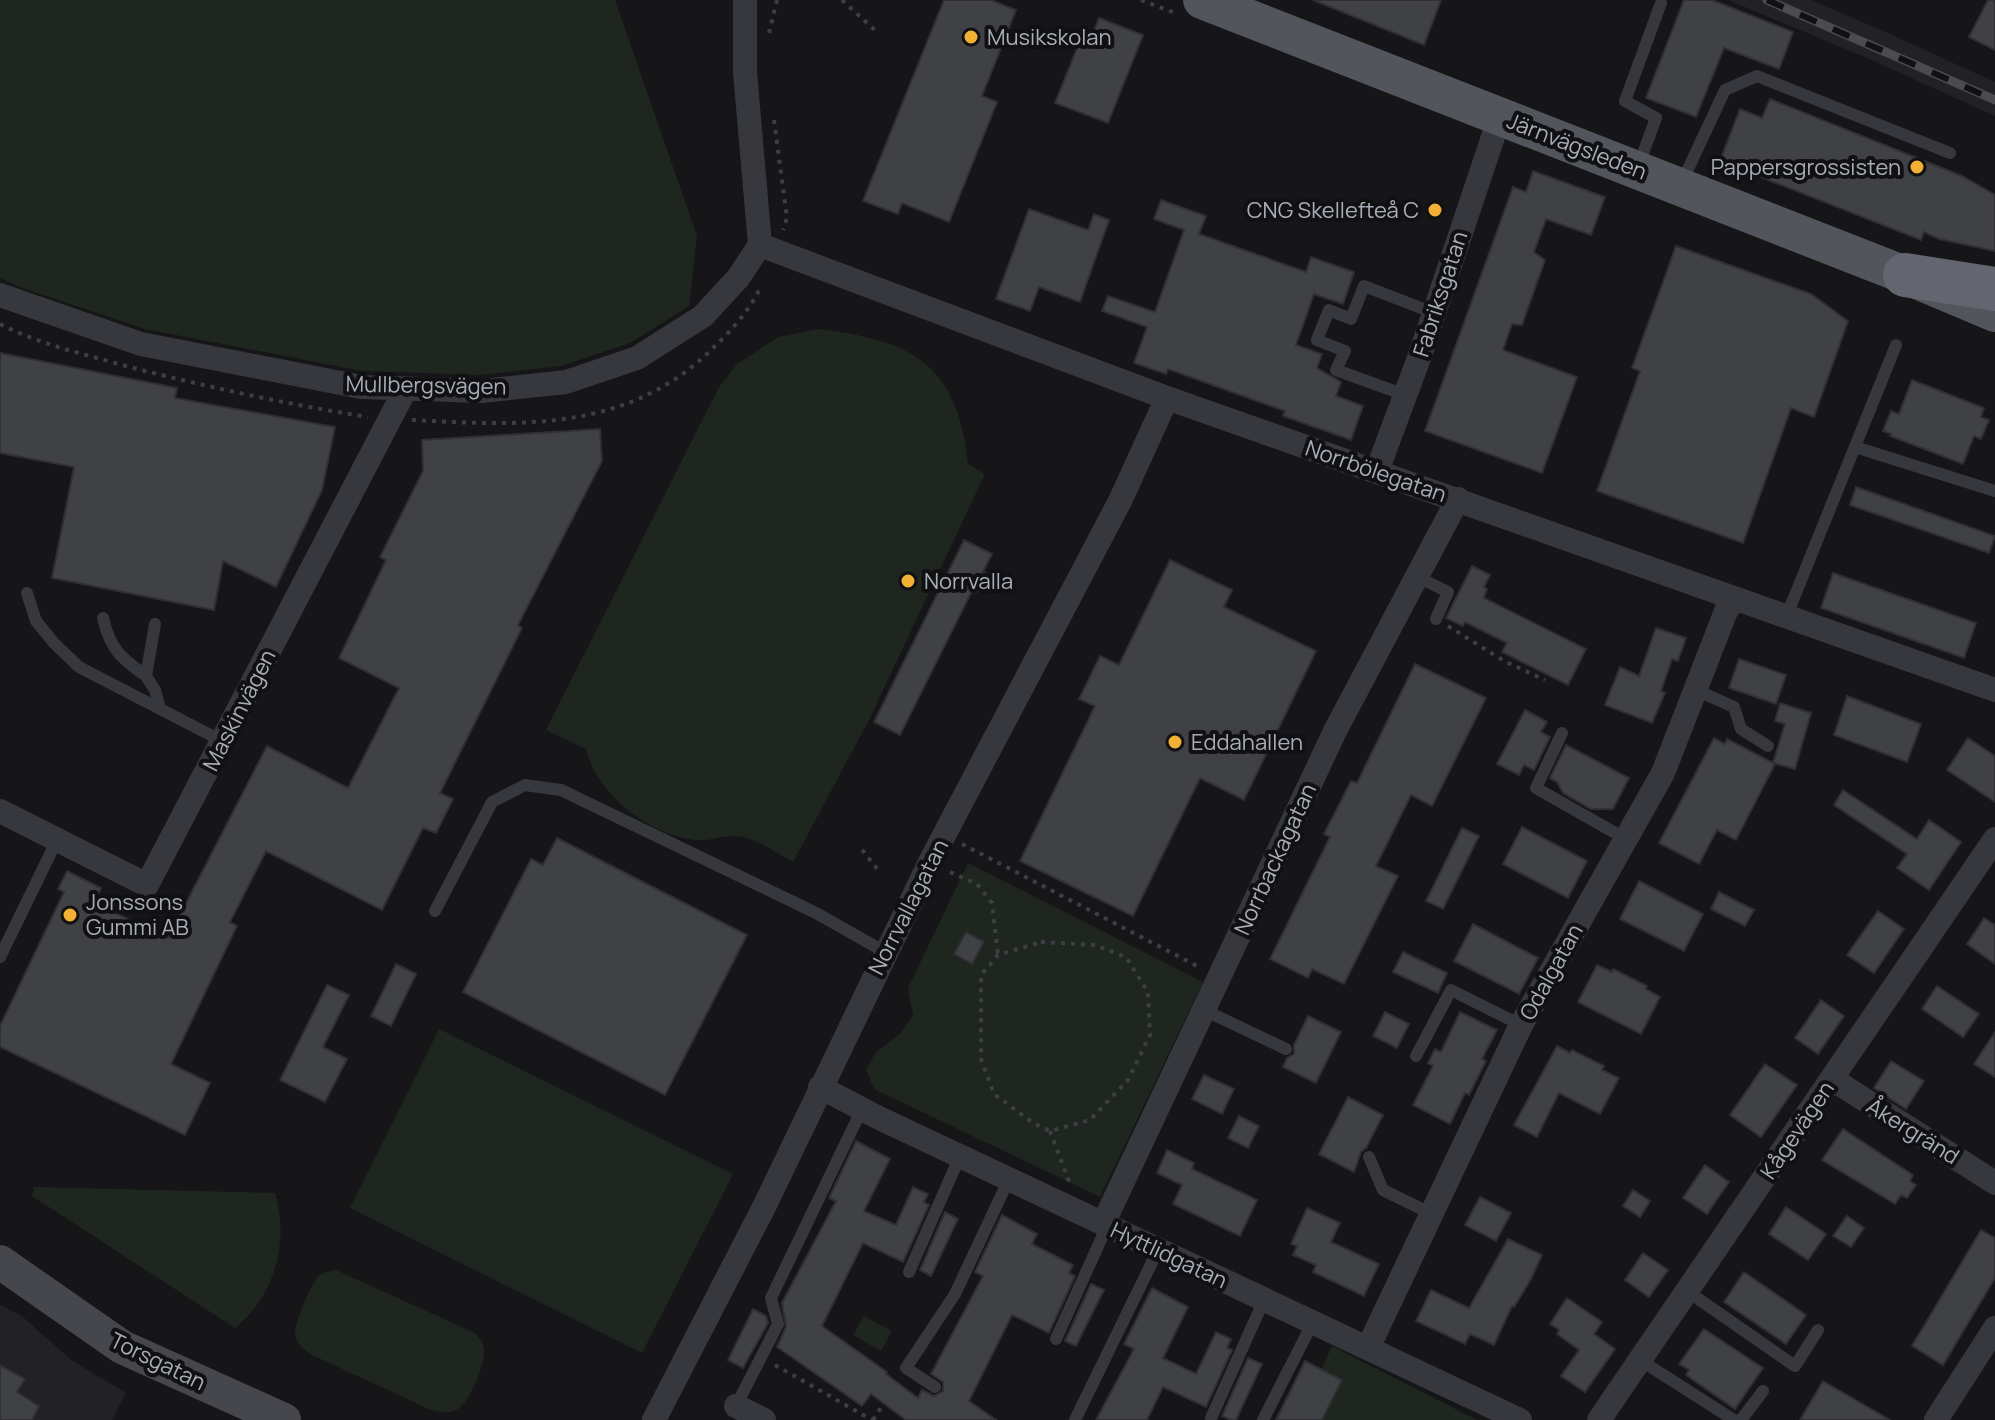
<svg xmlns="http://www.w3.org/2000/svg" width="1995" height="1420" font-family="Manrope,sans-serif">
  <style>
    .built { fill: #222225 }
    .green { fill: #1e261f }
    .building { fill: #404145; stroke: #303034; stroke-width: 2 }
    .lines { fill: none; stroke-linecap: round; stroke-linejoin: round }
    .path { stroke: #3d3f44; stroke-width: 4; stroke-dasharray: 4 6; stroke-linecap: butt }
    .lane { stroke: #37383d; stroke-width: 12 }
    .street { stroke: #37383d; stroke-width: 24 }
    .secondary { stroke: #45474d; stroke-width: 34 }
    .primary { stroke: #53555c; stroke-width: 38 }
    .highway { stroke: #63666e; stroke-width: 44 }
    .rail-casing { stroke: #4a4c52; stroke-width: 9 }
    .rail { stroke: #111113; stroke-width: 6; stroke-dasharray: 18; stroke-linecap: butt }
    .poi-dot { fill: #f2b134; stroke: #111113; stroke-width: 3 }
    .labels { text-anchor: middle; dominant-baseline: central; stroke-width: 8; stroke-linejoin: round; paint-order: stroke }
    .poi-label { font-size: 22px; fill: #a8adb8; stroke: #111113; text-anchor: start }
    .street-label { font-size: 22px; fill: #a8adb8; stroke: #111113 }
  </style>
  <rect width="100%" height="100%" fill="#161618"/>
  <path class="built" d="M 1728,0 L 1811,0 L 1879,29 L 1995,82 L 1995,116 L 1867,58 Z
    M 0,1305 L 22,1316 L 71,1360 L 126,1393 L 112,1420 L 0,1420 Z"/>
  <path class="green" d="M 0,0 L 615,0 L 697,236 L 689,306 L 630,343 L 562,366 L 481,375 L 362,371 L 145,329 L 25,289 L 0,278 Z
    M 818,329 C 911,340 958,363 968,464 L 985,474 L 869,720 L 793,862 C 778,854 760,841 743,837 C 728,833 710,842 694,840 C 647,833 598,796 586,749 L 546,730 L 719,387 L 737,364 L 778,337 Z
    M 968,863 L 1203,982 L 1100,1197 L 874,1089 L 866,1069 L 876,1052 L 901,1033 L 913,1015 L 908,988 Z
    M 439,1029 L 733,1174 L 642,1353 L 350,1208 Z
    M 34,1187 L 275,1193 C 290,1242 274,1297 235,1328 L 32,1196 Z
    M 336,1270 L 475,1333 C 480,1338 483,1342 484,1349 C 486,1364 469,1404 456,1410 C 448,1414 439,1412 431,1410 L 310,1354 C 304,1349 296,1343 295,1335 C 294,1324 311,1283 319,1276 C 324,1272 330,1271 336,1270 Z
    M 864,1316 L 892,1331 L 881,1351 L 853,1335 Z
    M 1332,1346 L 1477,1420 L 1322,1420 L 1342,1380 L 1321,1370 Z"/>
  <path class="building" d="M 944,0 L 991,0 L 1016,10 L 982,96 L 997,102 L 949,222 L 902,203 L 898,214 L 863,201 Z
    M 1313,0 L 1441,0 L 1424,45 Z
    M 1684,0 L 1712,0 L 1793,32 L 1779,69 L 1724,48 L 1696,117 L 1646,98 Z
    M 1988,0 L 1995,0 L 1995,50 L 1969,37 Z
    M 1099,18 L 1143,35 L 1108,123 L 1055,103 L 1082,36 L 1091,39 Z
    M 1770,99 L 1962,176 L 1995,195 L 1995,251 L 1939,239 L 1924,232 L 1921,240 L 1720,161 L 1740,109 L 1762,118 Z
    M 1533,171 L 1605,197 L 1591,235 L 1546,219 L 1534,252 L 1545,260 L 1522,325 L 1512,324 L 1503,350 L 1577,377 L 1542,473 L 1425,431 L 1513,187 L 1526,192 Z
    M 1161,200 L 1206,216 L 1199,234 L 1306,272 L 1311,257 L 1354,272 L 1343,304 L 1314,294 L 1296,345 L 1322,354 L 1317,368 L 1341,382 L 1336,396 L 1363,406 L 1351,440 L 1283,416 L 1285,411 L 1168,369 L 1166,374 L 1134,363 L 1147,327 L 1102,311 L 1108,296 L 1155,312 L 1184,230 L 1154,219 Z
    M 1029,209 L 1088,230 L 1094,214 L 1109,220 L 1080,302 L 1039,287 L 1030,311 L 996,299 Z
    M 1676,246 L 1811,294 L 1848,321 L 1814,417 L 1791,408 L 1743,543 L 1597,491 L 1640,371 L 1632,368 Z
    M 0,353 L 177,388 L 175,398 L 335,427 L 322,490 L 276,587 L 223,561 L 214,610 L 52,578 L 74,467 L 0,453 Z
    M 1912,380 L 1984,408 L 1981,417 L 1989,420 L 1981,439 L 1974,436 L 1963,464 L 1890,436 L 1891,434 L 1883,431 L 1891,411 L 1899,414 Z
    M 600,429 L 602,461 L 518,625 L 522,628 L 440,793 L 453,799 L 436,833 L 423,828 L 382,910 L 266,851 L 230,922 L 237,926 L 171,1064 L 210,1083 L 185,1135 L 0,1047 L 0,1026 L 64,892 L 58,889 L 67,871 L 101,888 L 94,903 L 168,938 L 267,746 L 348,788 L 399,688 L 339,658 L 386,560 L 380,557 L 423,471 L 422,440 Z
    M 1856,487 L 1995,536 L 1989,553 L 1850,505 Z
    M 964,540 L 992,554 L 983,572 L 990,575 L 983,590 L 971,593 L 900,735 L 874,722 Z
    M 1170,560 L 1232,590 L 1224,607 L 1316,651 L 1244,800 L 1200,778 L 1133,916 L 1020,861 L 1095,706 L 1079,699 L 1100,656 L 1119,665 Z
    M 1472,566 L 1490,575 L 1484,587 L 1487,589 L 1484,598 L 1586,649 L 1568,685 L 1502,652 L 1507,643 L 1465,622 L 1463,626 L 1446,618 Z
    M 1833,573 L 1976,623 L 1964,658 L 1821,608 Z
    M 1656,628 L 1686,638 L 1678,661 L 1672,659 L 1661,691 L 1665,693 L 1652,723 L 1605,705 L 1620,667 L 1639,676 Z
    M 1739,659 L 1786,675 L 1776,704 L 1729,688 Z
    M 1415,664 L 1486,698 L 1432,806 L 1411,795 L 1376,866 L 1398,876 L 1344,984 L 1312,969 L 1308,978 L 1270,959 L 1330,837 L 1324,834 L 1351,781 L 1357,783 Z
    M 1847,696 L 1921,724 L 1907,762 L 1834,735 Z
    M 1780,703 L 1811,713 L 1795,769 L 1773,763 L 1785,724 L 1775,721 Z
    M 1525,710 L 1547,722 L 1541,732 L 1550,737 L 1534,770 L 1524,765 L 1519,775 L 1497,764 Z
    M 1714,738 L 1725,744 L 1727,739 L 1775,764 L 1736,840 L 1717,830 L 1699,864 L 1659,843 Z
    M 1968,738 L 1995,756 L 1995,802 L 1947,770 Z
    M 1566,745 L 1629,778 L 1613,809 L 1591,809 L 1563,793 L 1557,782 L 1550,778 Z
    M 1843,790 L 1917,839 L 1929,820 L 1961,842 L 1929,890 L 1897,868 L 1907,854 L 1834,805 Z
    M 1522,827 L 1587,861 L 1568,898 L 1503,864 Z
    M 1462,828 L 1479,836 L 1443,909 L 1426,901 Z
    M 557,838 L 747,935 L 665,1095 L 463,992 L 531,859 L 543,865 Z
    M 1639,881 L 1703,914 L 1684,951 L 1620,919 Z
    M 1719,892 L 1754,910 L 1745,926 L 1711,909 Z
    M 1878,911 L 1904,929 L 1874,973 L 1847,955 Z
    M 1984,918 L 1995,925 L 1995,964 L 1967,944 Z
    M 1473,924 L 1538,958 L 1519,994 L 1454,961 Z
    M 966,932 L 984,942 L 972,964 L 954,954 Z
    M 1403,952 L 1447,973 L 1438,993 L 1393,972 Z
    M 396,964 L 416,974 L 391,1026 L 371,1016 Z
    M 1597,965 L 1612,972 L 1613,969 L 1647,986 L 1646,989 L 1660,997 L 1641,1034 L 1578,1002 Z
    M 327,985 L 349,995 L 323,1047 L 347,1059 L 325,1102 L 280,1080 Z
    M 1937,986 L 1979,1014 L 1963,1037 L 1922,1009 Z
    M 1821,1000 L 1844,1016 L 1818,1054 L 1795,1038 Z
    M 1385,1012 L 1409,1024 L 1397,1048 L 1373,1036 Z
    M 1460,1012 L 1497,1030 L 1482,1059 L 1486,1061 L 1469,1095 L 1465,1093 L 1450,1124 L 1413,1105 L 1433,1066 L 1428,1063 L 1435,1049 L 1441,1052 Z
    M 1308,1016 L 1341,1032 L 1316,1083 L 1283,1067 L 1287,1058 L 1294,1054 L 1294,1045 Z
    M 1995,1032 L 1995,1077 L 1974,1064 Z
    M 1557,1046 L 1570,1053 L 1572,1050 L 1604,1066 L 1602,1070 L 1619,1078 L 1600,1114 L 1559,1093 L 1537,1137 L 1514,1125 Z
    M 1891,1061 L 1924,1081 L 1906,1109 L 1874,1088 Z
    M 1765,1064 L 1797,1085 L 1761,1137 L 1730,1115 Z
    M 1204,1075 L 1234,1089 L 1222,1114 L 1192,1099 Z
    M 1348,1097 L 1383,1115 L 1366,1148 L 1361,1152 L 1354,1172 L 1319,1154 Z
    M 1239,1116 L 1259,1126 L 1248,1148 L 1228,1138 Z
    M 1843,1129 L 1913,1175 L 1910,1181 L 1916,1185 L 1907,1198 L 1901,1195 L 1895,1204 L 1822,1160 Z
    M 856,1141 L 890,1159 L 864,1211 L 896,1225 L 913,1187 L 928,1194 L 924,1202 L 929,1205 L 903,1262 L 863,1243 L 822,1326 L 887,1372 L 886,1374 L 918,1398 L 922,1390 L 934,1396 L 943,1391 L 943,1382 L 931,1374 L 983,1276 L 975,1272 L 1002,1215 L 1037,1234 L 1032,1244 L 1073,1265 L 1069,1273 L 1075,1276 L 1049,1333 L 1012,1315 L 969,1401 L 996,1420 L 906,1420 L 871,1394 L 862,1406 L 777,1347 L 786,1327 L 782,1303 L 836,1201 L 829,1198 Z
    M 1167,1150 L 1194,1163 L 1192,1169 L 1257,1200 L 1240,1236 L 1173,1204 L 1182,1185 L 1157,1173 Z
    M 1705,1165 L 1729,1182 L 1707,1214 L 1683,1198 Z
    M 1633,1190 L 1650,1201 L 1640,1217 L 1623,1206 Z
    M 1480,1197 L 1511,1213 L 1496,1241 L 1465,1225 Z
    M 1786,1207 L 1826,1234 L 1808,1260 L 1769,1234 Z
    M 1307,1208 L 1340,1223 L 1331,1242 L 1379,1264 L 1364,1296 L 1313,1272 L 1316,1265 L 1293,1255 L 1297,1246 L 1291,1244 Z
    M 945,1212 L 958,1219 L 931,1276 L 920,1270 Z
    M 1847,1216 L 1864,1228 L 1851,1247 L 1833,1236 Z
    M 1981,1230 L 1995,1238 L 1995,1278 L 1943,1365 L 1912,1346 Z
    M 1508,1239 L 1542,1255 L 1531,1279 L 1514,1307 L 1512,1306 L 1494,1345 L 1470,1334 L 1465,1344 L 1416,1321 L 1431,1290 L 1469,1308 Z
    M 1643,1253 L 1668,1270 L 1649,1297 L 1625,1280 Z
    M 1744,1272 L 1806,1315 L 1786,1344 L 1724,1302 Z
    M 1091,1284 L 1104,1290 L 1076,1346 L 1065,1341 Z
    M 1152,1288 L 1188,1307 L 1163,1358 L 1196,1374 L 1216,1332 L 1231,1339 L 1227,1348 L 1232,1350 L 1206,1407 L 1163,1387 L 1147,1420 L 1096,1420 L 1134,1349 L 1124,1344 Z
    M 1567,1298 L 1602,1322 L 1594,1334 L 1615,1349 L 1585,1392 L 1561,1376 L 1579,1350 L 1557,1334 L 1559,1330 L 1550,1324 Z
    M 753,1309 L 766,1316 L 768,1323 L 743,1368 L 728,1360 Z
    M 1704,1329 L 1763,1368 L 1735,1409 L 1686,1375 L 1689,1370 L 1679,1364 Z
    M 1248,1358 L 1262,1364 L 1236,1420 L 1231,1420 L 1222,1416 Z
    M 1305,1361 L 1342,1380 L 1322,1420 L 1276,1420 Z
    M 0,1365 L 25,1379 L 17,1392 L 39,1406 L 32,1420 L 0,1420 Z
    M 1823,1381 L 1890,1420 L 1800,1420 Z"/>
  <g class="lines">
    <path class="path" d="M 842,0 L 877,32
      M 1141,0 L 1175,13
      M 769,33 L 777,0
      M 774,120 L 787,218 L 783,230
      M 0,324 C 39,344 80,353 122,365 C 203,386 285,404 368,417
      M 412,420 C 521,426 628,432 712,349 C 731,331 750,310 761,286
      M 1448,626 L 1504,661 L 1545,680
      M 962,844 L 1199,967
      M 862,850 L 879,871
      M 950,872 L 977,884 L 992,903 L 998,955
      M 1041,942 L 1095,945 L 1126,957 L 1148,992 L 1150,1035 L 1128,1080 L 1090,1120 L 1050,1131 L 1033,1123 L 994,1094 L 981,1059 L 981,975 L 998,955 Z
      M 1050,1131 L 1070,1184
      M 775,1365 L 872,1420
      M 873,1420 L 899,1380"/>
    <path class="lane" d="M 1638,167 L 1656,118 L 1625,101 L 1661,3
      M 1681,184 L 1725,90 L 1757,76 L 1950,153
      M 1405,395 L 1336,370 L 1345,351 L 1317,340 L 1329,310 L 1351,319 L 1364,286 L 1434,313
      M 1855,447 L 1995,491
      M 1418,577 L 1448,592 L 1436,619
      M 27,593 L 36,621 L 54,643 L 79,667 L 222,741
      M 1787,615 L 1896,345
      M 103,618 C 110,649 121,658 146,676
      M 155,624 L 146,676 L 155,690 L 160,709
      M 1696,690 L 1734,707 L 1741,729 L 1768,746
      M 1562,733 L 1536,788 L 1626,839
      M 435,911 L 492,802 L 525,785 L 561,790 L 816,913 L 885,952
      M 0,957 L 57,840
      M 1204,1010 L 1286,1049
      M 1416,1056 L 1451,990 L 1521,1025
      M 1369,1157 L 1383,1190 L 1432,1214
      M 909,1272 L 960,1156
      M 1687,1291 L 1795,1366 L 1818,1330
      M 1056,1339 L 1107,1226
      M 1640,1360 L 1734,1420
      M 935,1387 L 906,1368 L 955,1294 L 1009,1179
      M 736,1406 L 778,1324 L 771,1298 L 862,1109
      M 1211,1418 L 1264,1300
      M 1075,1420 L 1158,1250
      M 1263,1420 L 1313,1322
      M 1741,1420 L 1763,1391"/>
    <path class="street" d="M 760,245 L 1167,398 L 1995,690
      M 0,295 L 141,344 L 361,387 L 482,391 L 566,382 L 637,358 L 703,316 L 738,278 L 760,245 L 745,72 L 745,0
      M 1377,471 L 1419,358 L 1500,116
      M 0,811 L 147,885 L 406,388
      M 1832,1079 L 1995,1183
      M 820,1087 L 877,1117 L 1520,1420
      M 1103,1224 L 1335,731 L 1458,499
      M 1368,1348 L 1521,1025 L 1663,773 L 1726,611 L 1735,599
      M 736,1406 L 764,1420
      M 654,1420 L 765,1205 L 931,860 L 1120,501 L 1167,398
      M 1599,1420 L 1995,839
      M 1936,1420 L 1995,1328"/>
    <path class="secondary" d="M 0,1262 L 122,1347 L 284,1420"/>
    <path class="primary" d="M 1202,0 L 1905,275 L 1995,313"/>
    <path class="highway" d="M 1905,275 L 1995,289"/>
    <defs>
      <path id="rail" d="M 1767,0 L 1995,100"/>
    </defs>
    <use href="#rail" class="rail-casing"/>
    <use href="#rail" class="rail"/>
  </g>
  <g class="poi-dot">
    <circle cx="971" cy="37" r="8"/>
    <circle cx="1917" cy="167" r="8"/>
    <circle cx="1435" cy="210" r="8"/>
    <circle cx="908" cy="581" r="8"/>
    <circle cx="1175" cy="742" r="8"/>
    <circle cx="70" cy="915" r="8"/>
  </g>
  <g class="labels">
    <g class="poi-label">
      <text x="987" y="37">Musikskolan</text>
      <text x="1901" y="167" text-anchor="end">Pappersgrossisten</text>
      <text x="1419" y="210" text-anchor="end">CNG Skellefteå C</text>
      <text x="924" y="581">Norrvalla</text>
      <text x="1191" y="742">Eddahallen</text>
      <text x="86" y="902">Jonssons<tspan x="86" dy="25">Gummi AB</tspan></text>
    </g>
    <g class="street-label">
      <text transform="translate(1577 146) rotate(21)">Järnvägsleden</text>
      <text transform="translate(1440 294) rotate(-72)">Fabriksgatan</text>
      <text transform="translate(426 385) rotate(1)">Mullbergsvägen</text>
      <text transform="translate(1376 471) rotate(19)">Norrbölegatan</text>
      <text transform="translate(239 710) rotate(-63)">Maskinvägen</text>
      <text transform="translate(1275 859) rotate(-65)">Norrbackagatan</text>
      <text transform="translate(908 907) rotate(-63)">Norrvallagatan</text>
      <text transform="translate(1551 972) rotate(-61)">Odalgatan</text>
      <text transform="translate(1797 1130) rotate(-56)">Kågevägen</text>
      <text transform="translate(1913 1131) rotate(32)">Åkergränd</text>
      <text transform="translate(1169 1255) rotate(25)">Hyttlidgatan</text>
      <text transform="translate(158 1361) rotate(26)">Torsgatan</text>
    </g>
  </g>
</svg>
